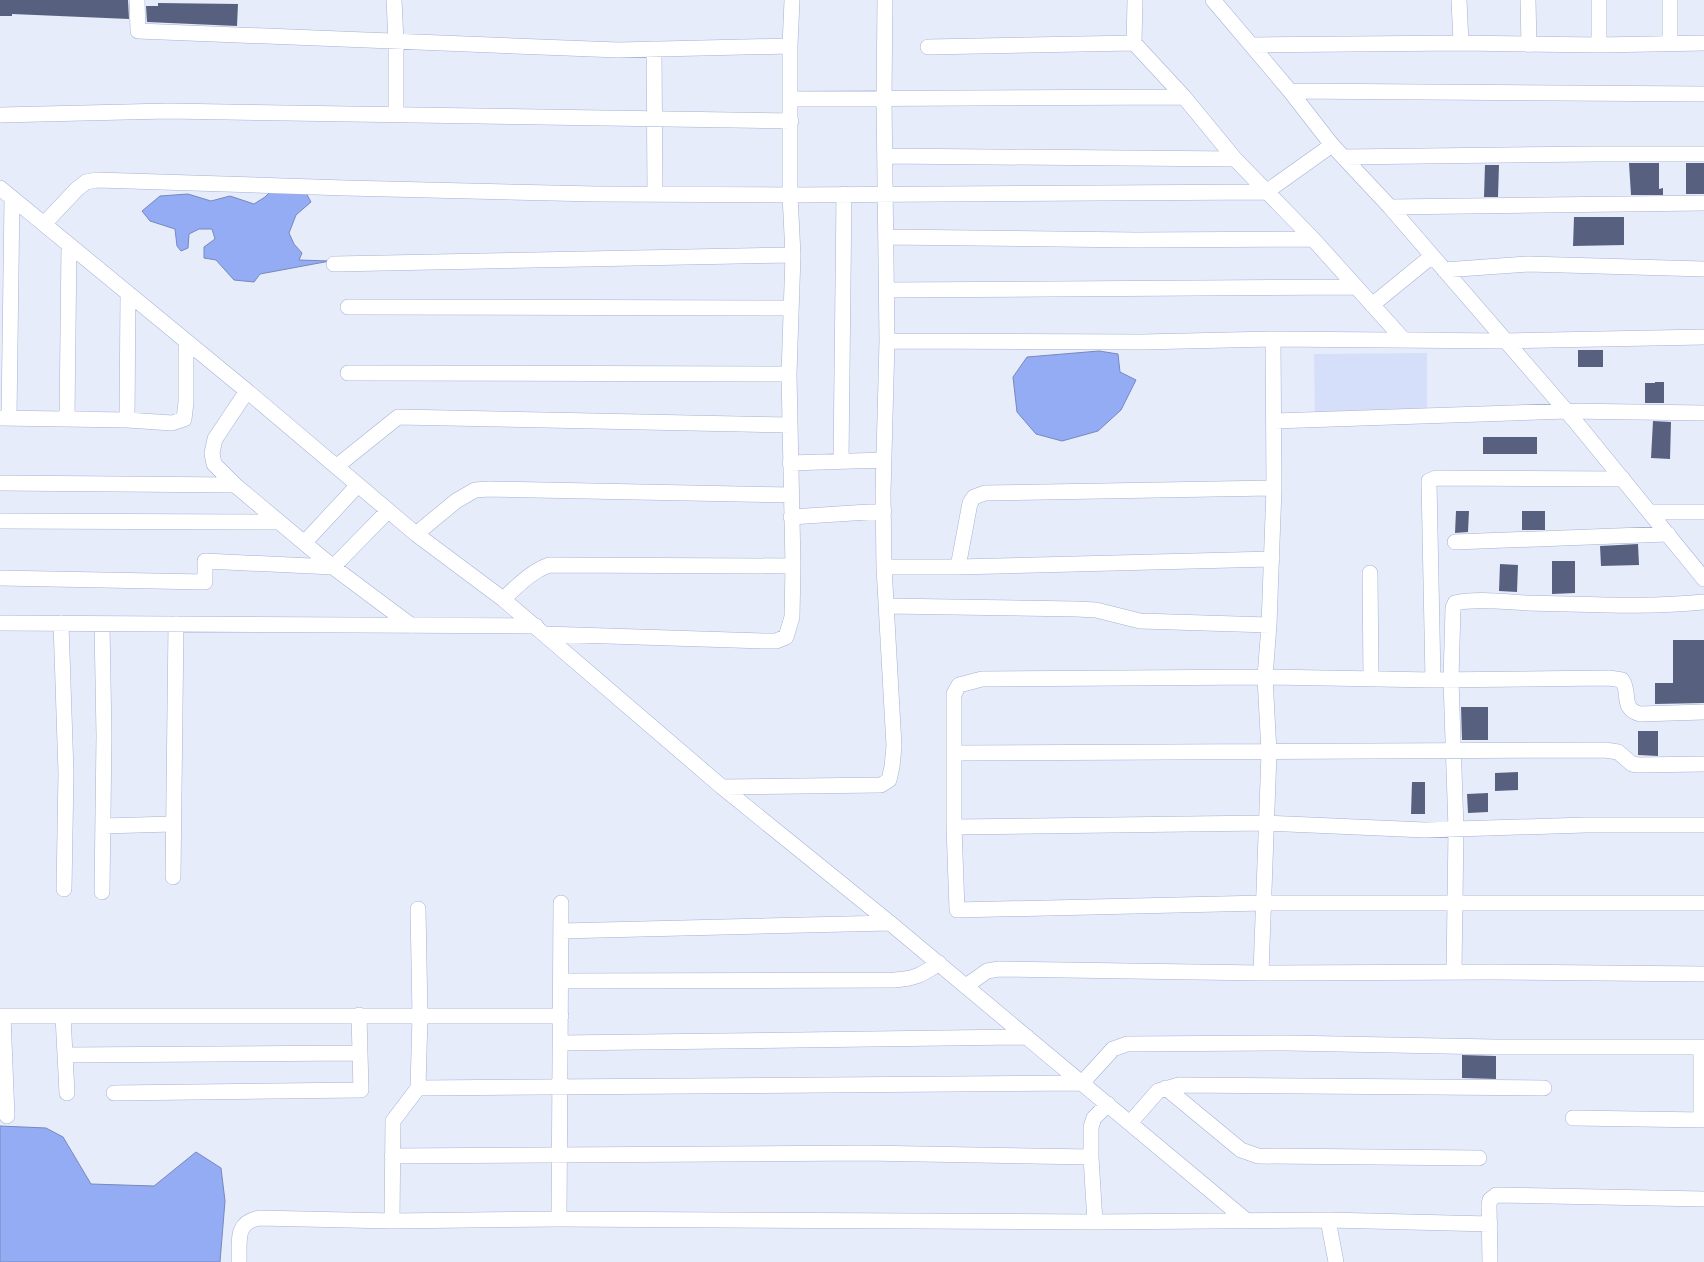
<svg xmlns="http://www.w3.org/2000/svg" width="1704" height="1262" font-family="Karla,sans-serif">
  <style>
    .built { fill: #d6dff9 }
    .water { fill: #94acf4; stroke: #7688be }
    .building { fill: #57617f }
    .lines { fill: none; stroke-linecap: round; stroke-linejoin: round }
    .minor-casing { stroke: #a6b1d3; stroke-width: 16 }
    .minor { stroke: #fff; stroke-width: 15 }
  </style>
  <rect width="100%" height="100%" fill="#e7ecfb"/>
  <path class="built" d="M 1427,353 L 1427,416 L 1315,418 L 1314,354 Z"/>
  <path class="water" d="M 272,190 L 305,191 L 311,202 L 296,215 L 289,233 L 294,244 L 302,253 L 299,260 L 330,261 L 260,274 L 254,282 L 234,280 L 216,260 L 204,258 L 204,247 L 215,239 L 212,229 L 199,229 L 189,234 L 188,248 L 181,251 L 177,246 L 175,229 L 150,221 L 142,211 L 160,196 L 188,194 L 211,201 L 230,196 L 254,204 L 265,197 Z
    M 1099,351 L 1118,354 L 1120,372 L 1136,380 L 1121,410 L 1098,431 L 1062,441 L 1036,434 L 1017,412 L 1013,377 L 1027,357 Z
    M 0,1126 L 46,1128 L 63,1137 L 91,1184 L 154,1186 L 196,1152 L 221,1168 L 225,1201 L 220,1262 L 0,1262 Z"/>
  <path class="building" d="M 0,0 L 128,0 L 129,19 L 12,14 L 12,16 L 0,16 Z
    M 158,3 L 238,4 L 237,26 L 147,22 L 146,6 L 158,6 Z
    M 1629,163 L 1659,163 L 1659,189 L 1663,188 L 1663,195 L 1631,195 Z
    M 1686,163 L 1704,163 L 1704,194 L 1686,194 Z
    M 1485,165 L 1499,165 L 1498,197 L 1484,197 Z
    M 1574,217 L 1624,217 L 1624,245 L 1573,246 Z
    M 1578,350 L 1603,350 L 1603,367 L 1578,367 Z
    M 1655,382 L 1664,382 L 1664,403 L 1645,403 L 1645,383 L 1655,383 Z
    M 1653,421 L 1671,422 L 1670,459 L 1651,458 Z
    M 1483,437 L 1537,437 L 1537,454 L 1483,454 Z
    M 1456,511 L 1469,511 L 1468,532 L 1455,533 Z
    M 1522,511 L 1545,511 L 1545,530 L 1522,530 Z
    M 1638,544 L 1639,565 L 1601,566 L 1600,546 Z
    M 1552,561 L 1575,561 L 1575,593 L 1552,594 Z
    M 1500,564 L 1518,565 L 1517,592 L 1499,591 Z
    M 1673,640 L 1704,640 L 1704,703 L 1655,704 L 1655,683 L 1673,683 Z
    M 1461,707 L 1488,707 L 1488,740 L 1462,740 Z
    M 1638,731 L 1658,731 L 1658,756 L 1638,755 Z
    M 1518,772 L 1518,790 L 1495,791 L 1495,773 Z
    M 1412,782 L 1425,782 L 1425,814 L 1411,814 Z
    M 1488,793 L 1488,812 L 1468,813 L 1467,794 Z
    M 1462,1055 L 1496,1056 L 1496,1079 L 1462,1078 Z"/>
  <g class="lines">
    <defs>
      <path id="minor" d="M 137,0 L 138,31 L 618,50 L 790,46
        M 394,0 L 396,41 L 396,115
        M 1135,0 L 1134,43 L 1184,97 L 1235,159 L 1313,239 L 1404,340
        M 1213,0 L 1290,91 L 1332,145 L 1390,207 L 1575,421 L 1704,579
        M 1459,0 L 1461,43
        M 1528,0 L 1529,45
        M 1599,0 L 1599,45
        M 1670,0 L 1670,44
        M 1251,45 L 1461,43 L 1599,45 L 1704,43
        M 928,47 L 1134,43
        M 654,49 L 655,194
        M 1290,91 L 1704,94
        M 791,99 L 1184,97
        M 0,115 L 168,111 L 791,121
        M 886,156 L 1235,159
        M 1343,157 L 1595,154 L 1704,154
        M 0,188 L 247,391 L 416,534 L 503,599 L 722,787 L 890,923 L 1247,1221
        M 1390,207 L 1704,203
        M 44,224 L 77,189 L 86,182 L 97,180 L 346,188 L 596,194 L 790,195 L 1266,192 L 1332,145
        M 887,237 L 1136,240 L 1313,239
        M 334,264 L 793,255
        M 1444,270 L 1528,264 L 1704,269
        M 887,290 L 1355,287
        M 1372,305 L 1432,256
        M 348,307 L 790,308
        M 887,341 L 1142,342 L 1273,339 L 1505,341 L 1704,337
        M 348,373 L 789,374
        M 247,391 L 215,439 L 212,453 L 214,464 L 235,485 L 333,567 L 412,626
        M 0,418 L 127,420 L 172,423 L 184,419 L 186,402 L 186,341
        M 9,418 L 12,198
        M 67,419 L 69,245
        M 127,420 L 128,293
        M 1274,421 L 1567,411 L 1704,413
        M 841,461 L 844,194
        M 790,463 L 884,460
        M 337,466 L 398,417 L 790,425
        M 0,483 L 235,485
        M 1650,512 L 1704,512
        M 791,517 L 884,511
        M 0,521 L 279,522
        M 416,534 L 456,501 L 475,490 L 489,489 L 792,495
        M 305,542 L 357,486
        M 1455,542 L 1668,534
        M 884,567 L 958,567 L 1272,559
        M 958,567 L 970,503 L 974,497 L 985,493 L 1274,488
        M 1370,573 L 1371,679
        M 0,578 L 205,582 L 205,561 L 333,567 L 388,511
        M 503,599 C 518,586 530,572 549,565 L 793,566
        M 887,606 L 1076,609 L 1096,610 L 1140,621 L 1269,625
        M 0,623 L 536,626
        M 61,623 L 66,773 L 64,889
        M 102,624 L 104,736 L 102,892
        M 545,634 L 764,641 L 776,641 L 786,637 L 792,617 L 793,566 L 789,374 L 793,255 L 790,195 L 790,46 L 792,0
        M 1433,680 L 1429,481 L 1436,478 L 1623,479
        M 1704,712 L 1640,714 C 1620,709 1631,692 1622,680 L 1609,678 L 1433,680 L 1265,677 L 982,679 L 959,685 L 954,694 L 954,827 L 957,910 L 1264,903 L 1704,903
        M 954,753 L 1605,750 L 1618,752 L 1632,764 L 1638,765 L 1704,764
        M 722,787 L 881,785 L 889,780 L 892,767 L 894,746 L 884,567 L 883,493 L 887,341 L 884,99 L 885,0
        M 103,826 L 173,824
        M 954,827 L 1265,823 L 1425,830 L 1585,825 L 1704,825
        M 173,877 L 176,624
        M 418,909 L 420,1016 L 418,1088 L 393,1121 L 392,1221 L 559,1219 L 1095,1222 L 1328,1220 L 1490,1224
        M 561,931 L 890,923
        M 1454,972 L 1456,829 L 1451,680 L 1453,608 L 1455,603 C 1474,598 1508,602 1528,603 C 1586,604 1646,608 1704,602
        M 1261,973 L 1269,753 L 1265,677 L 1269,625 L 1274,488 L 1273,339
        M 561,981 L 894,980 C 914,979 922,975 939,963
        M 966,986 L 987,971 L 999,969 L 1261,973 L 1493,972 L 1704,974
        M 0,1016 L 561,1016
        M 3,1016 L 7,1116
        M 63,1016 L 67,1093
        M 560,1043 L 1027,1037
        M 65,1055 L 360,1053
        M 418,1088 L 1082,1083 L 1113,1049 L 1127,1044 L 1287,1043 L 1495,1047 L 1704,1047
        M 1166,1088 L 1241,1150 L 1258,1156 L 1479,1158
        M 114,1093 L 361,1090 L 359,1015
        M 1573,1118 L 1704,1120
        M 1701,1120 L 1701,1047
        M 1130,1123 L 1158,1091 L 1179,1085 L 1544,1088
        M 392,1156 L 865,1153 L 1091,1157
        M 559,1219 L 561,903
        M 1328,1220 L 1336,1262
        M 1095,1222 L 1091,1157 L 1091,1127 L 1094,1118 L 1108,1104
        M 239,1262 C 240,1242 234,1223 259,1218 L 392,1221
        M 1490,1262 L 1489,1205 L 1490,1200 L 1496,1195 L 1704,1199"/>
    </defs>
    <use href="#minor" class="minor-casing"/>
    <use href="#minor" class="minor"/>
  </g>
</svg>
